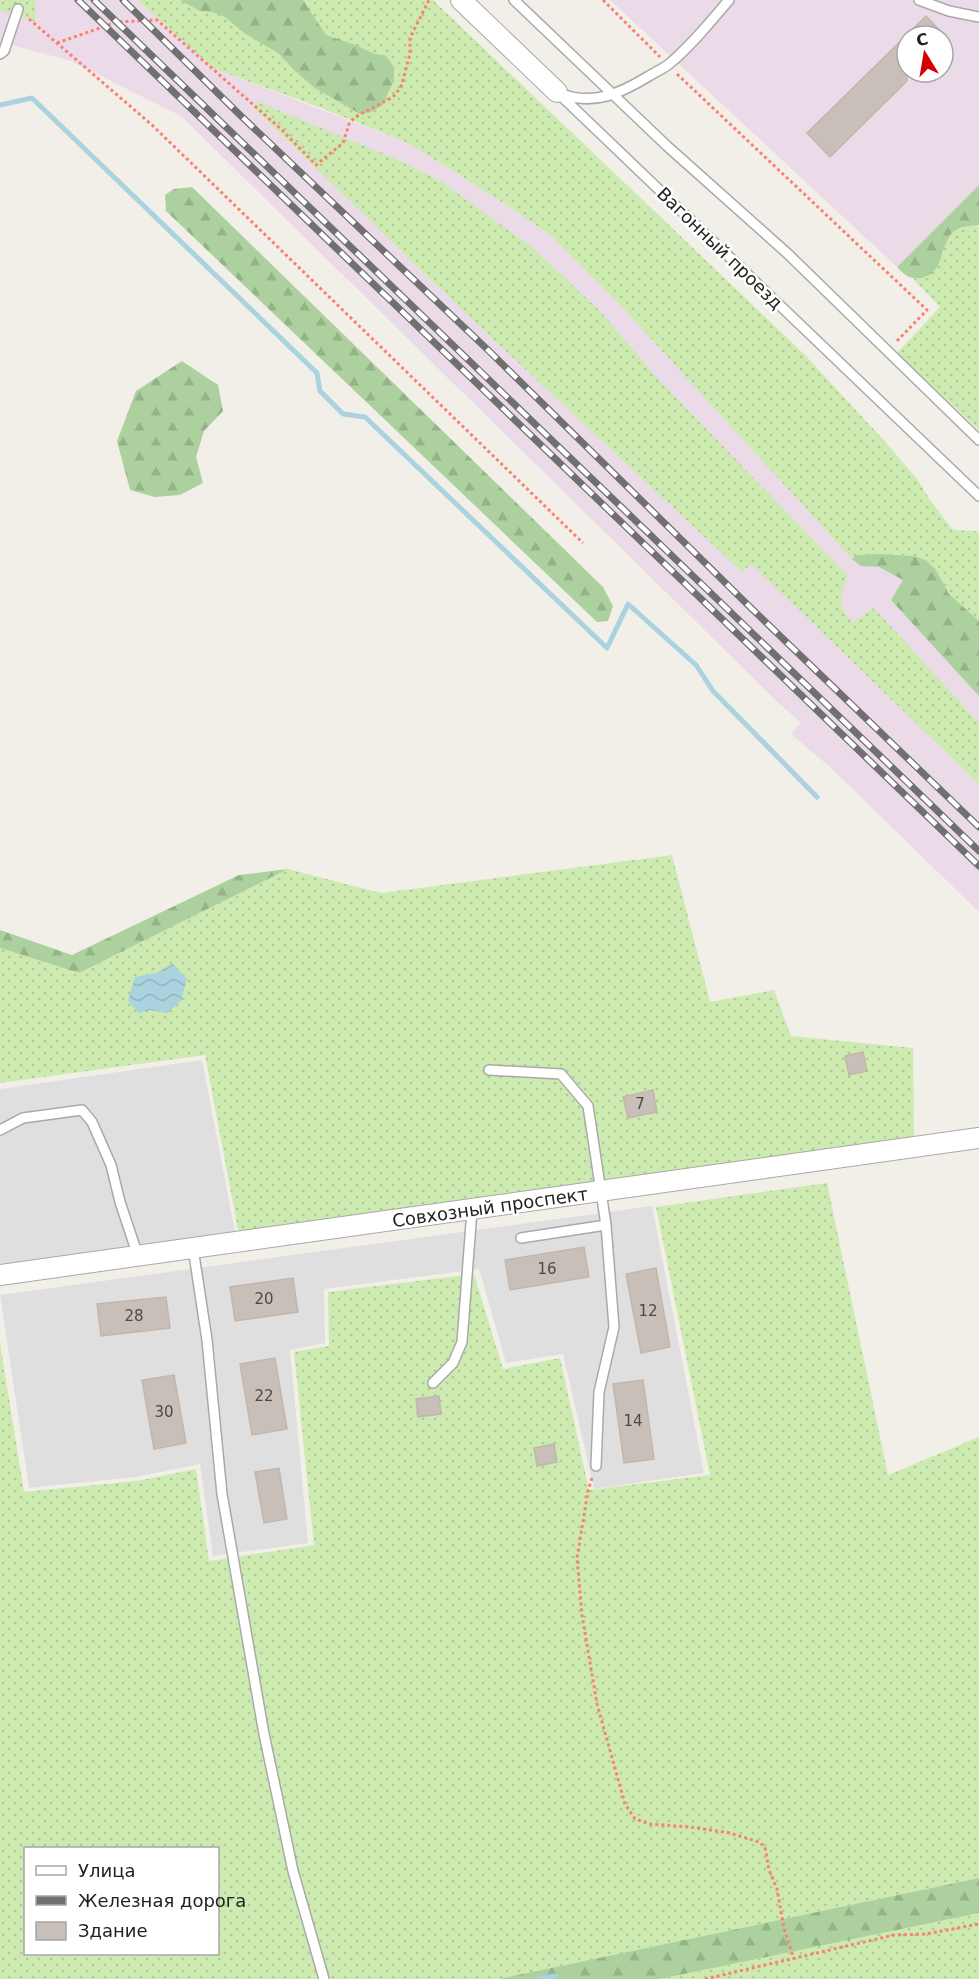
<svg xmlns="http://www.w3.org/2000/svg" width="979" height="1979" font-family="'DejaVu Sans',sans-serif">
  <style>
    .residential { fill: #e0dfdf }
    .industrial { fill: #ebdbe8; fill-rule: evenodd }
    .grass { fill: url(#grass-dots); fill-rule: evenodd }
    .forest { fill: url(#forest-firs) }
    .water { fill: url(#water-waves) }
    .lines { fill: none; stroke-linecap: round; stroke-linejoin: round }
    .stream { stroke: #aad3df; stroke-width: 5 }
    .building { fill: #c7bfb8; stroke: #c4b6ab; stroke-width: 1.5 }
    .lane-casing { stroke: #a9a9a9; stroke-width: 12 }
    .street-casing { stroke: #a9a9a9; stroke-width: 22 }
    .path { stroke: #fa8072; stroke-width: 3; stroke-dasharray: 3 3; stroke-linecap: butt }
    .lane { stroke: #fff; stroke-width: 9 }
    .street { stroke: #fff; stroke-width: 20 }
    .rail-casing { stroke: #707070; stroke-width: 7 }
    .rail { stroke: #fff; stroke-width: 4.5; stroke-dasharray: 14; stroke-linecap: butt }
    .labels { text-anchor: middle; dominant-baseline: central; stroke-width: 5; stroke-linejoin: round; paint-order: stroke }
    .number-label { font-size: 15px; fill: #4b4948 }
    .street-label { font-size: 18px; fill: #222; stroke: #fff }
  </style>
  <defs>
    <pattern id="grass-dots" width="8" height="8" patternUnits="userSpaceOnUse" patternTransform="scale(1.5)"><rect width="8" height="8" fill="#cdebb0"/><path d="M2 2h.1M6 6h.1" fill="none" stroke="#b0c997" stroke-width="1.8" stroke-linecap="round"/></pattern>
    <pattern id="forest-firs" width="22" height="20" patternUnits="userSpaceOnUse" patternTransform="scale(1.5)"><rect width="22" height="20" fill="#add19e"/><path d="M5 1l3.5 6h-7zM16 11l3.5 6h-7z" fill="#95b388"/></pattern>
    <pattern id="water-waves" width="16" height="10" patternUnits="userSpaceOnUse" patternTransform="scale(1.5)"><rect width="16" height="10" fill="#aad3df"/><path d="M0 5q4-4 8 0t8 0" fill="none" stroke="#92b5bf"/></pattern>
  </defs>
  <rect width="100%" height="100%" fill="#f2efe9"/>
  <path class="residential" d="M 202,1060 L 236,1237 L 0,1270 L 0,1089 Z
    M 652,1206 L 704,1473 L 594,1489 L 563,1354 L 506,1363 L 479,1269 L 324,1289 L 325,1343 L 290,1350 L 308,1543 L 213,1556 L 200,1464 L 135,1477 L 29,1488 L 0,1295 Z"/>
  <path class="industrial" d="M 0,0 L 138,0 L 212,68 L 408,143 L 499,200 L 549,234 L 623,308 L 880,542 L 979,667 L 979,912 L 831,768 L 791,734 L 801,722 L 785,709 L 181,116 L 71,61 L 0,42 Z
    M 610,0 L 979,0 L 979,185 L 897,267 ZM 907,36 L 943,36 L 943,72 L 907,72 Z"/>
  <path class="grass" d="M 0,0 L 35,0 L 36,22 L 0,10 Z
    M 138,0 L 433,0 L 805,355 L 888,445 L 917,479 L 930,500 L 953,530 L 976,531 L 979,533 L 979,621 L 949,594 L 936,570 L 912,556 L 857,555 L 852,559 L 623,308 L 549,234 L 499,200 L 408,143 L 321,108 L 212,68 Z
    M 258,102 L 394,158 L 439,180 L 532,247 L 600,311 L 661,382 L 848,576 C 839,598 837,602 852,623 L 874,608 L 979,723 L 979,784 L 751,564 L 742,572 L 463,311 L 253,107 Z
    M 976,224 L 979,225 L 979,430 L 897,353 L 940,307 L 913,279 L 927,277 L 943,254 L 946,241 L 950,235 L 955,230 Z
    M 672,855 L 710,1002 L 774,990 L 791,1036 L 913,1048 L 914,1136 L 239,1235 L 205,1055 L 0,1083 L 0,948 L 79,973 L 288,869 L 381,893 Z
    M 827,1183 L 888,1475 L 979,1437 L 979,1878 L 498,1979 L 0,1979 L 0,1343 L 24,1492 L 137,1481 L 196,1469 L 209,1561 L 314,1545 L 294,1352 L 329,1346 L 328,1292 L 474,1274 L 503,1369 L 560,1358 L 589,1490 L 710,1475 L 656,1207 ZM 26,1848 L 218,1848 L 218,1954 L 26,1954 Z
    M 979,1913 L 979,1979 L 660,1979 Z"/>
  <path class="forest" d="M 180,0 L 303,0 L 326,35 L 358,46 L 372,53 L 386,56 L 394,67 L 394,81 L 382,105 L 372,112 L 360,114 L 315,88 L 295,71 L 278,53 L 244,33 L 225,17 L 212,12 L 200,11 Z
    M 979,185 L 979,225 C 972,225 958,227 952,233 C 940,246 944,274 921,278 C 909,280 905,275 897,267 Z
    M 192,187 L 603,587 L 613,606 L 608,621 L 597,622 L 166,211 L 165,195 L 174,189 Z
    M 182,361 L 218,385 L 223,411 L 204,431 L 196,457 L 203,483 L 180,495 L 155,497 L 130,490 L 117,441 L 136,391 Z
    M 879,554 L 913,556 L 926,560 L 936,570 L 949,594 L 979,621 L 979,696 L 891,600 L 903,580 L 879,567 L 861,566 L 852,559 L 857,555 Z
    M 288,869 L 79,973 L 0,948 L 0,930 L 72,955 L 239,875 Z
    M 979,1878 L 979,1913 L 660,1979 L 498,1979 Z"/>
  <path class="water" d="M 173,964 L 187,979 L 181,1001 L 167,1013 L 149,1010 L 139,1013 L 128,1001 L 135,977 L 156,973 Z"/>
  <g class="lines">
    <path class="stream" d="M 0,105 L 32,98 L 317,373 L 320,391 L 343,414 L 365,417 L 607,648 L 628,604 L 696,665 L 713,691 L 817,797
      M 539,1979 L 555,1976"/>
  </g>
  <path class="building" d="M 926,16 L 945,36 L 907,36 L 907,81 L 830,157 L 807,133 Z
    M 863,1052 L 867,1071 L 849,1075 L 845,1056 Z
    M 653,1090 L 657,1112 L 628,1118 L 623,1097 Z
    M 584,1247 L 589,1277 L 510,1290 L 505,1260 Z
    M 656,1268 L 670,1347 L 641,1353 L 626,1274 Z
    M 293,1278 L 298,1312 L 235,1321 L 230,1287 Z
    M 166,1297 L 170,1328 L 101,1336 L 97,1304 Z
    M 275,1358 L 287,1429 L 252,1435 L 240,1364 Z
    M 174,1375 L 186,1443 L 154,1449 L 142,1380 Z
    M 643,1380 L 654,1459 L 624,1463 L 613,1384 Z
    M 439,1396 L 441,1414 L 418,1417 L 416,1399 Z
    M 554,1444 L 557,1462 L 537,1466 L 534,1448 Z
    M 279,1468 L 287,1519 L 264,1523 L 255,1472 Z"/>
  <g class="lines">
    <defs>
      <path id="lane" d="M 514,0 L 667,146 L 788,254 L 979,440
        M 919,0 L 949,11 L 979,17
        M 0,54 L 4,51 L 18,9
        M 557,92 L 979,496
        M 562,94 C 594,106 621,93 649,76 C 655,72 663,69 669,64 C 691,46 710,22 729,0
        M 489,1070 L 561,1074 L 588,1106 L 606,1225 L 614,1327 L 599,1392 L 596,1466
        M 0,1130 L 23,1118 L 82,1110 L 92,1122 L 111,1165 L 120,1202 L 138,1256
        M 521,1238 L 606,1225
        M 193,1248 L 207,1340 L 222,1494 L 264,1734 L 293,1871 L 324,1979
        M 433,1383 L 453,1363 L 462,1342 L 472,1210"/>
      <path id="street" d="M 461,0 L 557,92
        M 0,1275 L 979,1138"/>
    </defs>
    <use href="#lane" class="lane-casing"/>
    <use href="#street" class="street-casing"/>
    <path class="path" d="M 603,0 L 660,57
      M 29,19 L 152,125 L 583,543
      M 57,43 L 117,22 L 157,20 L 282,130 L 316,165 L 343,143 L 349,124 L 355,117 L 393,97 L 401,87 L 410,54 L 410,38 L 429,0
      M 677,74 L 927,310 L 897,341
      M 592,1478 L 588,1491 L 577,1558 L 582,1615 L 597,1704 L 625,1804 L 635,1819 L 650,1824 L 690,1827 L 730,1833 L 759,1842 L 765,1847 L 769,1870 L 777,1889 L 784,1929 L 794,1959
      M 705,1979 L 894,1935 L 926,1934 L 979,1924"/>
    <use href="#lane" class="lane"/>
    <use href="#street" class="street"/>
    <defs>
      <path id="rail" d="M 78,0 L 979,866
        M 94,0 L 979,851
        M 123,0 L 240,115 L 488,350 L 751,608 L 979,827"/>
    </defs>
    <use href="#rail" class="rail-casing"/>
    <use href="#rail" class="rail"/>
  </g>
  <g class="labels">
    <g class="number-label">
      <text x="640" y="1104">7</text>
      <text x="547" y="1269">16</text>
      <text x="264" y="1299">20</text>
      <text x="648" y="1311">12</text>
      <text x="134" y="1316">28</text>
      <text x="264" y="1396">22</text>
      <text x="164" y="1412">30</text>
      <text x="633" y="1421">14</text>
    </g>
    <g class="street-label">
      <text transform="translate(720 248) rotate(44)">Вагонный проезд</text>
      <text transform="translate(490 1207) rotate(-8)">Совхозный проспект</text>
    </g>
  </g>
  <rect x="24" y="1847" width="195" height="108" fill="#ffffff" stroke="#a7a7a7" stroke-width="1.5"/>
  <rect x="36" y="1866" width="30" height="9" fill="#ffffff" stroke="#a7a7a7" stroke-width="1.5"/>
  <text x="78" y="1877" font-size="18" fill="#222222">Улица</text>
  <rect x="36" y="1896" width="30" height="9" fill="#707070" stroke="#a7a7a7" stroke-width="1.5"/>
  <text x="78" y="1907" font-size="18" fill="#222222">Железная дорога</text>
  <rect x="36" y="1922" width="30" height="18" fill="#c7bfb8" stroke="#a7a7a7" stroke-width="1.5"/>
  <text x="78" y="1937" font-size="18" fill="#222222">Здание</text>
  <g transform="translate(925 54) rotate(349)"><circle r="28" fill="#ffffff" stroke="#a7a7a7" stroke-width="1.5"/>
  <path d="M0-4.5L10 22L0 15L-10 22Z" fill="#d40000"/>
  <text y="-9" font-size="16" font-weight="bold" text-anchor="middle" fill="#222222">С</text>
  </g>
</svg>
